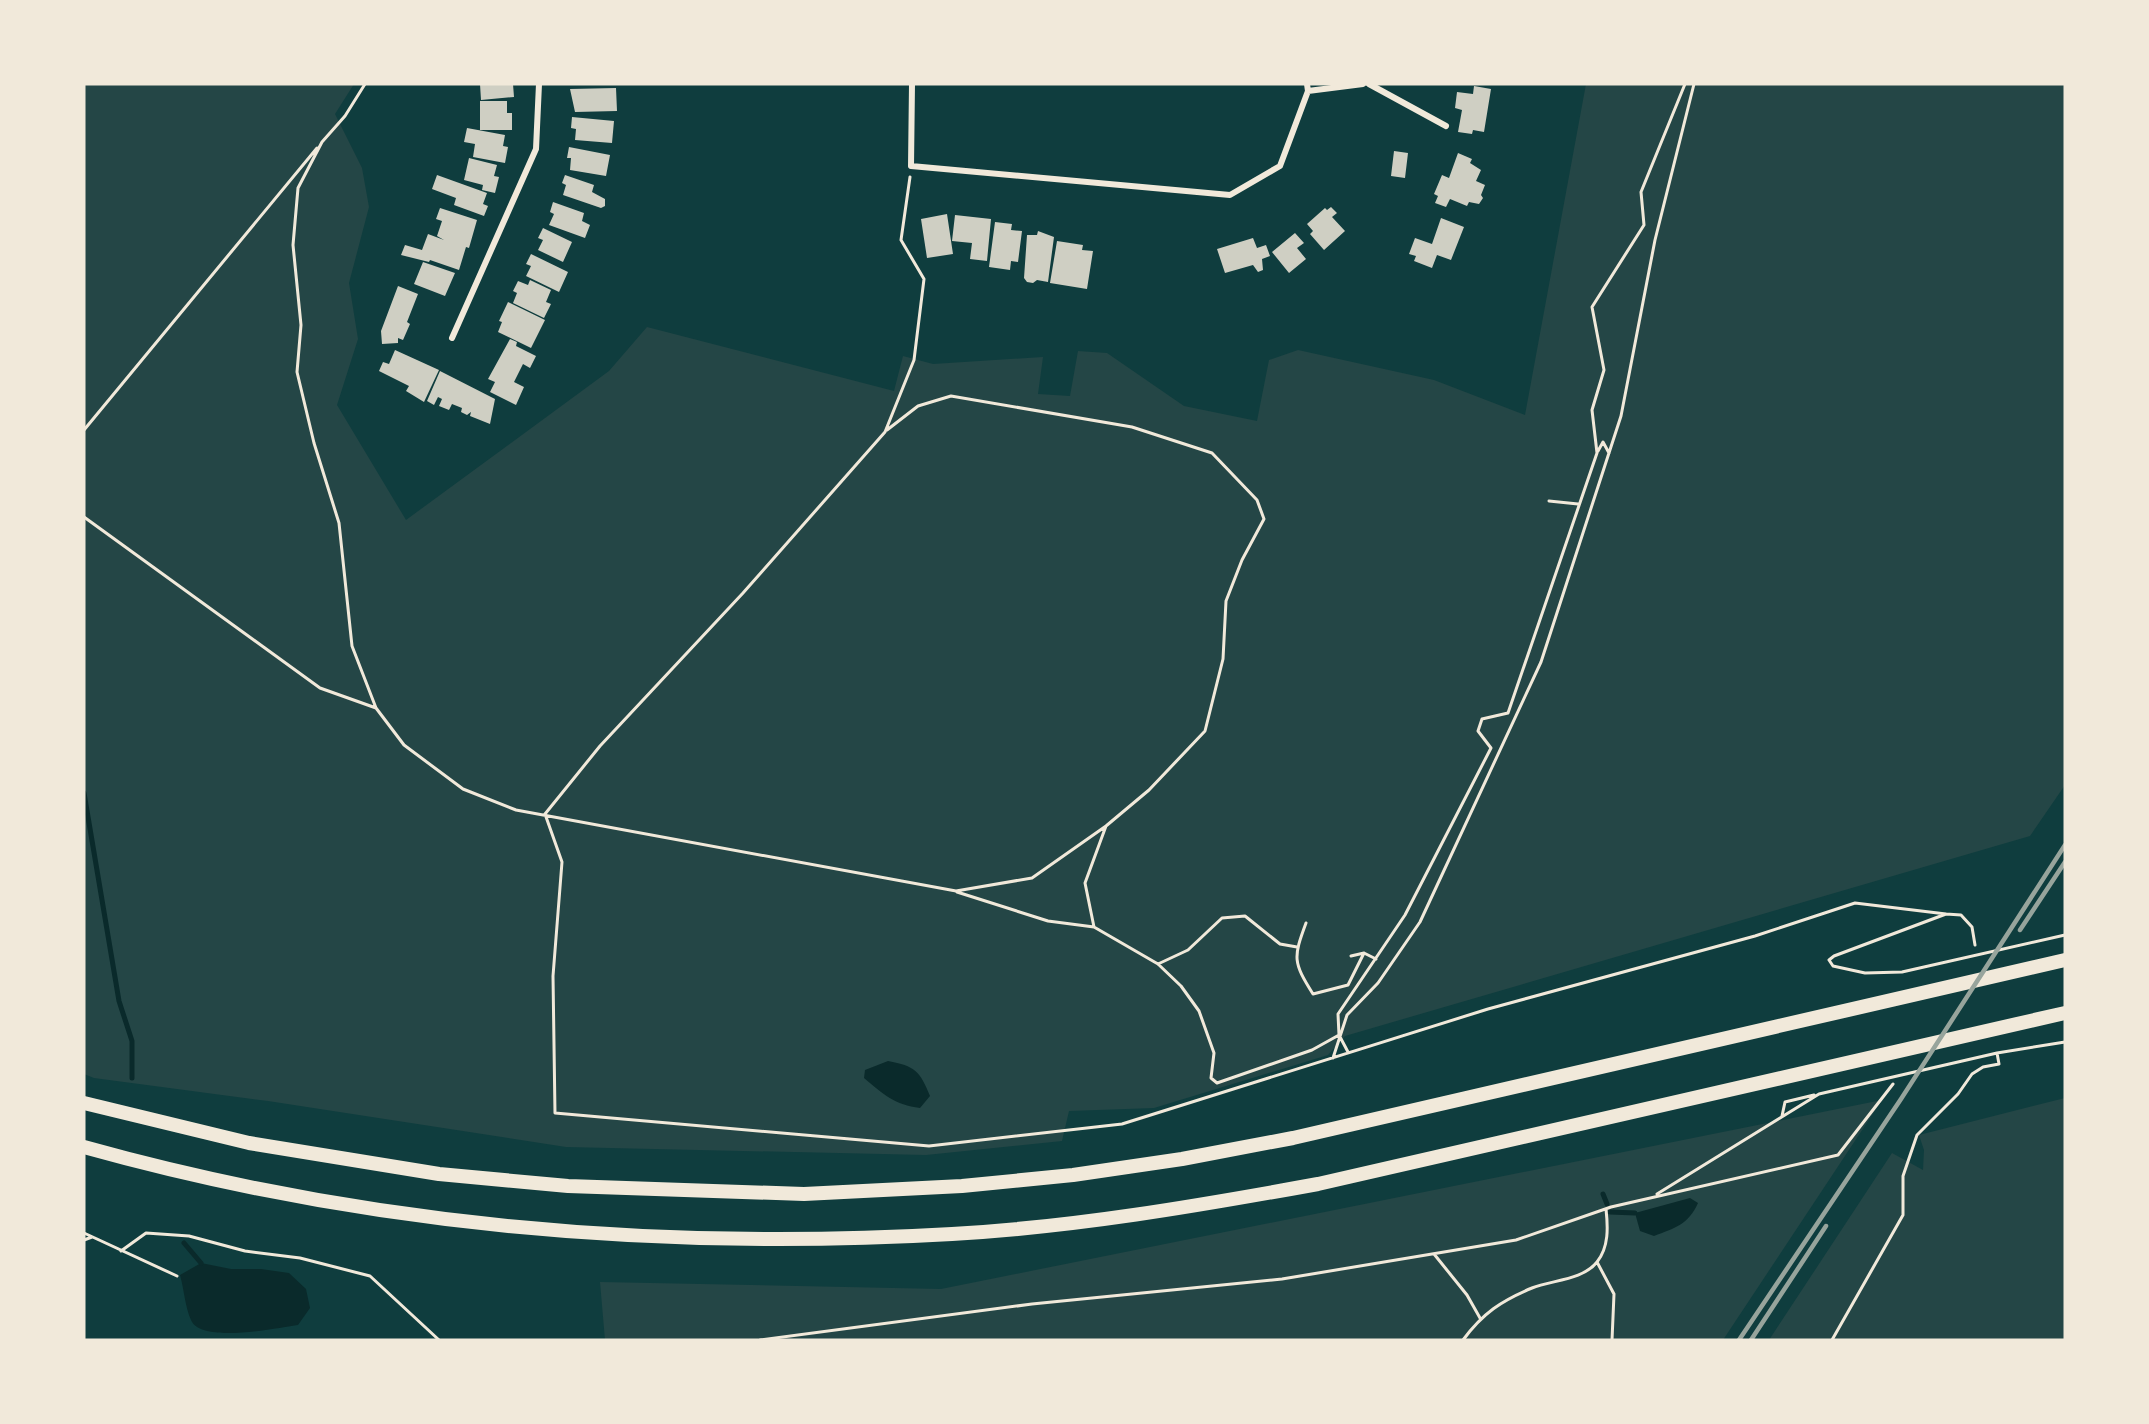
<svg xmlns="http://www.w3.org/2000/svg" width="2149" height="1424" font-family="Rubik,sans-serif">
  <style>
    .green { fill: #244646 }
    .water { fill: #0a2a2b }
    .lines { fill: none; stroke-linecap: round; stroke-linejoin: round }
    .stream { stroke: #0a2a2b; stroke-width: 5 }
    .building { fill: #cfcfc3 }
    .path { stroke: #f1e9da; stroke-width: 3 }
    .minor { stroke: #f1e9da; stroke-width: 6 }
    .trunk { stroke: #f1e9da; stroke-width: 14 }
    .rail { stroke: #97a49c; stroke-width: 4.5 }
  </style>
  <rect width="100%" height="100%" fill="#0f3d3e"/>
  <path class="green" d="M 84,84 L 354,84 L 335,114 L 362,168 L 369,207 L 349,283 L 358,339 L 337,405 L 406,520 L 609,371 L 647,327 L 894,391 L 903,356 L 933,364 L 1043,357 L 1038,394 L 1070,396 L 1078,351 L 1107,353 L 1184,406 L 1257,421 L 1269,360 L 1298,350 L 1434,380 L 1525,415 L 1586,84 L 2065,84 L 2065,785 L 2030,836 L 1345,1036 L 1328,1055 L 1154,1108 L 1069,1111 L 1062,1141 L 926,1155 L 566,1147 L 268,1101 L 94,1078 L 84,1074 Z
    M 2065,1098 L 2065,1340 L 1769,1340 L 1892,1153 L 1923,1170 L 1924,1150 L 1919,1135 Z
    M 1882,1100 L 1723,1340 L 605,1340 L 600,1282 L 941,1289 Z"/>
  <path class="water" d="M 888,1061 C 915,1066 920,1071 930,1096 L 920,1108 C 895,1105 883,1094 864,1078 L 865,1070 Z
    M 1690,1198 L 1698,1203 C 1688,1225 1675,1228 1654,1236 L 1640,1231 L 1635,1213 Z
    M 201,1263 L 231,1269 L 261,1269 L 289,1273 L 306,1289 L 310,1308 L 298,1325 C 277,1328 201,1344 191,1320 C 185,1307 184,1289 180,1275 Z"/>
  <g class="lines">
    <path class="stream" d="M 84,793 L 119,1001 L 132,1041 L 132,1078
      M 1603,1194 L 1607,1204
      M 1610,1212 L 1635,1213
      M 184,1243 L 201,1263"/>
  </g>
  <path class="building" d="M 480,84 L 513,84 L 514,97 L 481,100 Z
    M 1474,86 L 1491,89 L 1484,132 L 1473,130 L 1472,134 L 1458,132 L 1462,110 L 1455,108 L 1457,92 L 1473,94 Z
    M 616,88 L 617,111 L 575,112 L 570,89 Z
    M 480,101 L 507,101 L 507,113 L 512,113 L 512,130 L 480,130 Z
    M 572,117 L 614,121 L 612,143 L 575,140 L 576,129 L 571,128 Z
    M 467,128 L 505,135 L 503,146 L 508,147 L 505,163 L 473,157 L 475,144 L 464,142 Z
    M 569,147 L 610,155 L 606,176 L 570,170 L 571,158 L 567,158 Z
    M 1394,151 L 1408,153 L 1405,178 L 1391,176 Z
    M 1458,153 L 1472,159 L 1470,163 L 1481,170 L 1476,181 L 1485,185 L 1481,195 L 1483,198 L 1479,204 L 1469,202 L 1467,206 L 1450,199 L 1446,207 L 1435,203 L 1438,196 L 1434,194 L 1442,175 L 1449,178 Z
    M 469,158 L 497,165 L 494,176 L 499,177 L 495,193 L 482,190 L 483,185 L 464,180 Z
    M 437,175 L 487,193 L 483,204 L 488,206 L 484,216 L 454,205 L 456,198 L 432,189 Z
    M 565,175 L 594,185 L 592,192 L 605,199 L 605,206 L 601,208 L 563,195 L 566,185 L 562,183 Z
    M 553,202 L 584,213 L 582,221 L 590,225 L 585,238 L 549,225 L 554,214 L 550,212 Z
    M 1331,207 L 1337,213 L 1332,217 L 1345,231 L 1324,250 L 1310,234 L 1313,231 L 1307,224 L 1325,208 L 1327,210 Z
    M 440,208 L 477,220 L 469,248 L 466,247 L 459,270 L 430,260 L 429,262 L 401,255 L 405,245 L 422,250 L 428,234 L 444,240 L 437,236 L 442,221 L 436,219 Z
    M 947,214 L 953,254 L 927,258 L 921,219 Z
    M 955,215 L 991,219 L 987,261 L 970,259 L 972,243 L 952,241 Z
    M 1441,218 L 1464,227 L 1451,260 L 1437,255 L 1432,268 L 1414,261 L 1416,256 L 1409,254 L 1415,238 L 1432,244 Z
    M 995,222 L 1012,224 L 1011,230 L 1022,231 L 1018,262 L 1011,261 L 1010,270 L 989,267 Z
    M 543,228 L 572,242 L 563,262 L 538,250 L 543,240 L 538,238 Z
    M 1038,231 L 1054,237 L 1048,282 L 1037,280 L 1033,283 L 1027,282 L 1024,278 L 1027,235 L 1037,235 Z
    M 1295,233 L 1304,243 L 1297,248 L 1306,259 L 1289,273 L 1272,252 Z
    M 1253,238 L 1257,248 L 1266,245 L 1270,256 L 1262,259 L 1263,270 L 1258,272 L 1253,265 L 1225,273 L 1217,249 Z
    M 1057,241 L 1083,245 L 1082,250 L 1093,251 L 1087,289 L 1050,283 Z
    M 531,254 L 568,272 L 559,292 L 526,276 L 531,266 L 526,264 Z
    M 423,262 L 455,273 L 445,296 L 414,284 Z
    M 530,280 L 551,290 L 546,302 L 551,304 L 544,318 L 513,303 L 517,293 L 513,291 L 518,281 L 528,285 Z
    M 398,286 L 418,294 L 407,322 L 410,324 L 403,340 L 398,338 L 398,343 L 382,344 L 381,331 Z
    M 508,302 L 545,320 L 531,348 L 498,332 L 502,322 L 499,321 Z
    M 510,339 L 517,342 L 516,346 L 536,356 L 530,368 L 523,364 L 514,382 L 524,387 L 516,405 L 490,392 L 495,382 L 488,379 Z
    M 395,350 L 439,370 L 424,402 L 406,391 L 409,386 L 379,371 L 383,362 L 389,364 Z
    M 440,371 L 495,399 L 490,424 L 470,416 L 471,412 L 467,415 L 461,412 L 462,408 L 452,404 L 449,410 L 439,406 L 442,399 L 438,397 L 434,405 L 427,401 Z"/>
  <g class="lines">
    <path class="path" d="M 365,84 L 345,116 L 322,142 L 298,188 L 293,245 L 301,325 L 297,372 L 314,443 L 339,523 L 352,646 L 376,708 L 404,745 L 463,789 L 516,810 L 956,891 L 1032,878 L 1106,826 L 1149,790 L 1205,731 L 1223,659 L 1226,601 L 1242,560 L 1264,519 L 1257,500 L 1212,453 L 1132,427 L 951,396 L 918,406 L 887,430
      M 910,177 L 901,240 L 924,279 L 914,360 L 885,432 L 743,593 L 600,746 L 545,814 L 562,862 L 553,976 L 555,1113 L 929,1146 L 1122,1124 L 1488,1009 L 1755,936 L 1855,903 L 1946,914
      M 84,430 L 317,148
      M 1598,451 L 1603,442 L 1609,453
      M 1549,501 L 1578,504
      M 84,517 L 320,688 L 376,708
      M 957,892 L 1048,921 L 1094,927 L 1158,964 L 1181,986 L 1199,1011 L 1214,1053 L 1211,1078 L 1217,1083 L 1312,1050 L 1339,1035
      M 1306,923 C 1293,958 1293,962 1313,994 L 1348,985 L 1364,953 L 1376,959
      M 1094,927 L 1085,883 L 1106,826
      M 1975,945 L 1972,927 L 1961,915 L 1946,914 L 1834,956 L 1829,960 L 1833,966 L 1865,973 L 1902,972 L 2065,935
      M 1351,956 L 1364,953
      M 1158,964 L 1188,950 L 1222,918 L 1245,916 L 1280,944 L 1297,947
      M 1348,1052 L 1339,1035 L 1338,1014 L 1405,915 L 1491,748 L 1478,731 L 1482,719 L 1508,713 L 1597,453 L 1592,410 L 1604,370 L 1592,307 L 1644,225 L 1641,192 L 1685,84
      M 1333,1058 L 1347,1015 L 1378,983 L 1420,922 L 1541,662 L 1621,416 L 1655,240 L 1694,84
      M 1782,1116 L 1785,1102 L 1814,1095
      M 1657,1194 L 1819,1094 L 1997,1053 L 2065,1042
      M 84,1233 L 177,1276
      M 84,1240 L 92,1237
      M 121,1251 L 146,1233 L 189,1236 L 245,1251 L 300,1258 L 370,1276 L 439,1340
      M 1434,1254 L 1467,1295 L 1480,1318
      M 1597,1262 L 1614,1294 L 1612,1340
      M 760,1340 L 1032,1304 L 1282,1279 L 1516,1240 L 1611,1207 L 1838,1155 L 1893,1084
      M 1463,1340 C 1483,1313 1501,1301 1532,1288 C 1552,1280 1583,1280 1597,1262 C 1609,1247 1608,1227 1606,1209
      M 1832,1340 L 1903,1215 L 1903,1176 L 1917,1135 L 1958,1094 L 1972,1074 L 1983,1067 L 1999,1064 L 1997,1053"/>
    <path class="minor" d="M 912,84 L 911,166 L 1230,195 L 1280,166 L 1308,91 L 1307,84
      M 1369,84 L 1446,126
      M 1308,91 L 1363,84
      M 452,338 L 536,149 L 539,84"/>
    <path class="trunk" d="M 84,1103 L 249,1143 L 439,1174 L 568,1186 L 804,1194 L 962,1186 L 1073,1175 L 1182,1159 L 1293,1138 L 2065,960
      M 84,1147 C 367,1226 660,1251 952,1234 C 1075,1227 1197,1206 1318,1184 L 2065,1013"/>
    <path class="rail" d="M 2020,930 L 2065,862
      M 1739,1340 L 1901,1099 L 2065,845
      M 1751,1340 L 1826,1226"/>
  </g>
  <rect width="2149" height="1424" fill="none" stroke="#f1e9da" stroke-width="171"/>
</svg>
